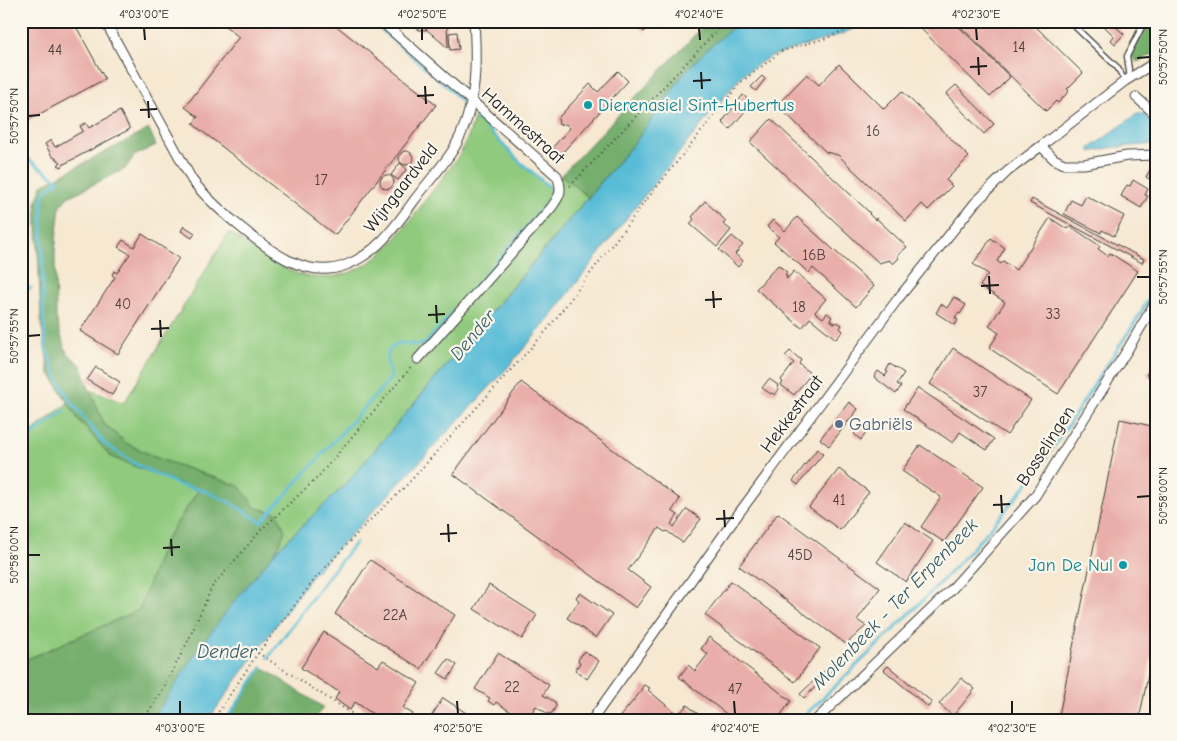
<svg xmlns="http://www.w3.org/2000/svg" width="1177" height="741" font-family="'Comic Neue',sans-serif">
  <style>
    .green { fill: #90ca7e; stroke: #56734d }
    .forest { fill: #74ae6d; stroke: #486544 }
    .water { fill: #59bcd7; stroke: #3a6c7a }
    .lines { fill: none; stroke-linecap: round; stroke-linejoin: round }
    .stream { stroke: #59bcd7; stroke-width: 3 }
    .building { fill: #e9aea9 }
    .lane-casing { stroke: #3d3b37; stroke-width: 7 }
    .street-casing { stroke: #3d3b37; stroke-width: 11 }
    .path { stroke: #3d3b37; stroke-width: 2; stroke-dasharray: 1 4; stroke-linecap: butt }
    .lane { stroke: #fff; stroke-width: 4.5 }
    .street { stroke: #fff; stroke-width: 9 }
    .ticks { fill: none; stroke: #1c1c1c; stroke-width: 2 }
    .culture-dot { fill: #0f9aa8; stroke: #fbf7ec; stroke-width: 2 }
    .service-dot { fill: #5c6f8a; stroke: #fbf7ec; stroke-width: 2 }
    .labels { text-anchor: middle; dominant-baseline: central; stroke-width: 4.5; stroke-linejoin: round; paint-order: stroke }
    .number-label { font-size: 15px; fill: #4f403f }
    .culture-label { font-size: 18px; fill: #0d838f; stroke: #fbf7ec; text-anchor: start }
    .street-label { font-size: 18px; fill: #1c1c1c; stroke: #fbf7ec }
    .service-label { font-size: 18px; fill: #4e5e75; stroke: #fbf7ec; text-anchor: start }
    .water-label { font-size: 19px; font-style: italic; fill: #345c67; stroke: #fbf7ec }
    .neatline { fill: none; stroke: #1c1c1c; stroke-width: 2 }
    .ticks-label { font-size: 12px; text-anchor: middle; fill: #1c1c1c }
  </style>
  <rect width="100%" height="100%" fill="#fbf7ec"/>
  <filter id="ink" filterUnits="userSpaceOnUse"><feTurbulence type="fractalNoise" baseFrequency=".02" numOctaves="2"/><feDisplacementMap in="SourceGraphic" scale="10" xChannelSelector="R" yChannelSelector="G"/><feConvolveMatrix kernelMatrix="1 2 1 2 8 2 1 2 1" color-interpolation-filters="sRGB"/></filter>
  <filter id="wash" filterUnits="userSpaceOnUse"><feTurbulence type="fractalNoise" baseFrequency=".0096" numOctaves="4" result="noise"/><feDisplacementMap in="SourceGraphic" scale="20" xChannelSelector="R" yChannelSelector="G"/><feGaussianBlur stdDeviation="1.12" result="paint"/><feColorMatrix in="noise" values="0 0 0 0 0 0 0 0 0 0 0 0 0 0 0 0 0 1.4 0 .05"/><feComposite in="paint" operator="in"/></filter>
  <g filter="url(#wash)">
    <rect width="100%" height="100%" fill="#f6e8d1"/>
    <path class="green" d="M 475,116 L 520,162 L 553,190 L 561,175 L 588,197 L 347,483 L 276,551 L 285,531 L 277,513 L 256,508 L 239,486 L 157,458 L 126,443 L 104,424 L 90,390 L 124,403 L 229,232 C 252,248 284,274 312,277 C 336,280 361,271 379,255 C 399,238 414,215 430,194 C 440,181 451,168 460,154 C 467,142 471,129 475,116 Z
      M 68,403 L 78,419 L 111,457 L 198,491 L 164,542 L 139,610 L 21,662 L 21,440 Z"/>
    <path class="forest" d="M 708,21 L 741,21 L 706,50 L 685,72 L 637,140 L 588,197 L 561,175 Z
      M 1150,21 L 1156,21 L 1156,53 L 1137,62 L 1130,55 Z
      M 149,129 L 156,145 L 134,156 L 125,169 L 68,197 L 60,206 L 55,252 L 56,317 L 62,339 L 67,353 L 82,366 L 84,376 L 104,424 L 126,443 L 157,458 L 239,486 L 256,508 L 277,513 L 285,531 L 276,551 L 233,603 L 154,720 L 21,720 L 21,662 L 139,610 L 164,542 L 198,491 L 111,457 L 78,419 L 49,372 L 41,322 L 36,203 L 42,185 Z
      M 262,667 L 323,707 L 314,720 L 226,720 Z"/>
    <path class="water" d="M 741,21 L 870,21 L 842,34 L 769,57 L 742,75 L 629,215 L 549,319 L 503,373 L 364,521 L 312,575 L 208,720 L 152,720 L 200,647 L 233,603 L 276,551 L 347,483 L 637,140 L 685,72 L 706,50 Z
      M 1137,114 L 1143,114 L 1156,125 L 1156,144 L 1109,148 L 1091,152 L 1089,149 Z"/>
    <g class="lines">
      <path class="stream" d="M 371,21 L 448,87 L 462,102
        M 21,154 L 59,181 L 45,191 L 42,201 L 43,309 L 46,349 L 58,379 L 71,402 L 105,444 L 137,465 L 179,485 L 205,491 L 229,502 L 261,522 L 391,378 L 387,359 L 389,350 L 398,343 L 420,345 L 426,343 L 547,203 L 553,190 L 520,162 L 476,117
        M 21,291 L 31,288
        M 21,443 L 64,411
        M 268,658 L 324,582 L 356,542
        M 226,720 L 262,667
        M 800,720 C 875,647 953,576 1019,494 C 1049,456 1076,414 1102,372 C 1120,344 1144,313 1156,282"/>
    </g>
    <g id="blocks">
      <path class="building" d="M 21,21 L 73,21 L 105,79 L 21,124 Z
        M 219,21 L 330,21 L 436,105 L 335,235 L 193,124 L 198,117 L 185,107 L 239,37 Z
        M 418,21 L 447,21 L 448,48 L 426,29 L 426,30 L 418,30 Z
        M 632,21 L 653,21 L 644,32 Z
        M 913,21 L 953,21 L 1010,77 L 990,97 Z
        M 955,21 L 1030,21 L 1083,73 L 1067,89 L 1069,91 L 1058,103 L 1056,101 L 1046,111 Z
        M 1106,21 L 1109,21 L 1124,34 L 1115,44 L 1111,40 L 1114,36 L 1103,25 Z
        M 457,32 L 459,49 L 450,50 L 449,33 Z
        M 839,64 L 884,109 L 902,91 L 969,157 L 946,180 L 952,186 L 928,210 L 922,204 L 906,221 L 838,155 L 826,152 L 777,105 L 807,74 L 819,85 Z
        M 618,71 L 628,81 L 561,154 L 553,147 L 570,128 L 566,124 L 559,125 L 558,118 L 590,84 L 598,92 Z
        M 762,76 L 765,79 L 756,91 L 751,87 Z
        M 956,85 L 994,124 L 984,134 L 946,94 Z
        M 743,95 L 752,103 L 730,129 L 722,122 Z
        M 120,111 L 130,129 L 64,164 L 62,167 L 58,165 L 61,162 L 52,156 L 45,144 L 51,140 L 55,147 L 83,131 L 80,126 L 86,123 L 89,128 Z
        M 771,119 L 870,213 L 869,214 L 875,220 L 876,218 L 907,247 L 897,256 L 899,258 L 893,264 L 889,260 L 879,263 L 750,142 Z
        M399 158a7 7 0 1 1 14 0a7 7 0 1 1-14 0Z
        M 400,163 L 407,169 L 398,180 L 391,175 Z
        M 1151,168 L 1156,172 L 1156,183 L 1146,177 Z
        M380 182a7 7 0 1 1 14 0a7 7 0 1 1-14 0Z
        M 1133,180 L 1148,189 L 1145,195 L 1148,196 L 1141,208 L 1121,196 L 1127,185 L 1130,186 Z
        M 1086,196 L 1124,216 L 1114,236 L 1102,230 L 1101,233 L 1064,214 L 1071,200 L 1081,205 Z
        M 1032,199 L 1144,259 L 1142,263 L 1030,203 Z
        M 705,201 L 726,221 L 723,224 L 731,230 L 717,247 L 690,224 L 694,219 L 692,217 Z
        M 797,217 L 874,286 L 856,307 L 813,268 L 809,273 L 774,242 L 779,237 L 767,227 L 773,220 L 785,231 Z
        M 1050,218 L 1067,229 L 1070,226 L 1100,246 L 1098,249 L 1108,256 L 1110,253 L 1138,271 L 1058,394 L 989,348 L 999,333 L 989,326 L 1005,302 L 980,286 L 988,274 L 973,264 L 980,254 L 981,254 L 991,238 L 1005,248 L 997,261 L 1001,264 L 1003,261 L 1016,270 Z
        M 184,226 L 195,233 L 192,238 L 181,231 Z
        M 142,234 L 179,258 L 118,354 L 80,331 L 115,277 L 112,275 L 114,271 L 117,273 L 130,254 L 118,247 L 123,240 L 134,247 Z
        M 732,236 L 743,245 L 735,254 L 743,261 L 738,267 L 719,250 Z
        M 778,265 L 787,272 L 785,275 L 787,276 L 786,278 L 787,279 L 794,271 L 826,299 L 815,312 L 823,318 L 827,313 L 832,317 L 830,320 L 835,324 L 837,322 L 842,325 L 840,328 L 843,331 L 836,339 L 810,318 L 802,328 L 756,289 Z
        M 954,297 L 966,305 L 960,314 L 958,313 L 955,318 L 958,320 L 955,325 L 936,313 L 941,304 L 947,308 Z
        M 953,348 L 1031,400 L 1007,435 L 930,384 Z
        M 790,351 L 801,360 L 799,364 L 811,374 L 794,395 L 781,385 L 783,382 L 781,380 L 794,363 L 785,356 Z
        M 1154,362 L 1156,363 L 1156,381 L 1146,375 Z
        M 890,364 L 904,373 L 897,384 L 901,386 L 896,394 L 874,377 L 878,371 L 885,376 L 888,372 L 886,371 Z
        M 96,367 L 120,382 L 112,395 L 87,380 Z
        M 769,379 L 778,385 L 777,387 L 779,389 L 775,395 L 772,393 L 771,394 L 762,388 Z
        M 521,382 L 680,499 L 672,511 L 678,515 L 671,524 L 674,527 L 687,509 L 701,519 L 683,543 L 667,531 L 665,532 L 659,528 L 628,570 L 651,587 L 636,608 L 453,474 Z
        M 918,388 L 994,439 L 987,450 L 960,432 L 953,443 L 903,409 Z
        M 849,402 L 858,409 L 829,446 L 820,439 Z
        M 1120,419 L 1156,427 L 1156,636 L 1139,720 L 1058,720 Z
        M 860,427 L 867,432 L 861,440 L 854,434 Z
        M 920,445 L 983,487 L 944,542 L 921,527 L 941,497 L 902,471 Z
        M 817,449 L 823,454 L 798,485 L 793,481 Z
        M 839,469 L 869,492 L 840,530 L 809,507 Z
        M 778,513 L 880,588 L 857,620 L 866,626 L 846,644 L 739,566 Z
        M 905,522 L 933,541 L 906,582 L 877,562 Z
        M 370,560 L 455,615 L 421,669 L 335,614 Z
        M 731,581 L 820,648 L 795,682 L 705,615 Z
        M 489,585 L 537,615 L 522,639 L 474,609 Z
        M 580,593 L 612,615 L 596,638 L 567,618 L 579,601 L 576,597 Z
        M 324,632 L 378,667 L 383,660 L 419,683 L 403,708 L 413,714 L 409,720 L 382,720 L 355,702 L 350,710 L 335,699 L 339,692 L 301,668 Z
        M 709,637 L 791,701 L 777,720 L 734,720 L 679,677 L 688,665 L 695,671 L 708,654 L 701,649 Z
        M 584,651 L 599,661 L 587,679 L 575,670 L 580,663 L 578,660 Z
        M 498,653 L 549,685 L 543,695 L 555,702 L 556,706 L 552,713 L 548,714 L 536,706 L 527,720 L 523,720 L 496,702 L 494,705 L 488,701 L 490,698 L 475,689 Z
        M 844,655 L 846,657 L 804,698 L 800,694 L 837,659 L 838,660 Z
        M 448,659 L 457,665 L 448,679 L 438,673 Z
        M 888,666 L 932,702 L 928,707 L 884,670 Z
        M 961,678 L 975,689 L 953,716 L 939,704 Z
        M 644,685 L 650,688 L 648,690 L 678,715 L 687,705 L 703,718 L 702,720 L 622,720 L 619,718 L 642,690 L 641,689 Z
        M 443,698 L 477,720 L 429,720 Z
        M 876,713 L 885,720 L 871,720 Z"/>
    </g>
  </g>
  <g filter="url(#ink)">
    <use href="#blocks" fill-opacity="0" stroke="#3d3b37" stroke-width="1"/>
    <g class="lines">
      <defs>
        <path id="lane" d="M 1069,21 L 1117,67 L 1125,81
          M 1130,78 L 1127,56 L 1145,21"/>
        <path id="street" d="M 105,21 L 192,180 C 206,198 221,211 238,225 C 267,249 306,281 346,265 C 378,253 397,224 416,198 C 428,182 442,167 453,150 C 477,109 477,67 474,21
          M 381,21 L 557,176 C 563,191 560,196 551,208 L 418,359
          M 1136,97 L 1156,115
          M 1041,146 L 1125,81 L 1156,62
          M 592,720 L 739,513 L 897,300 L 975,203 L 1008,171 L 1041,146 L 1054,159 L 1064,164 L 1084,164 L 1127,156 L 1156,155
          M 816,720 L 952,589 L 1035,496 L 1128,349 L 1156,301"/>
      </defs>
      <use href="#lane" class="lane-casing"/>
      <use href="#street" class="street-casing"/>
      <path class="path" d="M 570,186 L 726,21
        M 258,653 L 362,720
        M 143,720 L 162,691 L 188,641 L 212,587 L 261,530 L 317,478 L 413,365
        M 213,720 L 258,653 L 315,579 L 366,524 L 404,488 L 547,330 L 644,203 L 741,82 L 782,51 L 827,38 L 864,21"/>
      <use href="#lane" class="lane"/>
      <use href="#street" class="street"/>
    </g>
  </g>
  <path class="ticks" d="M 144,28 L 145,40M 422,28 L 422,40M 699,28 L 700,40M 976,28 L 977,40M 978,57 L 979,75M 1137,58 L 1150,57M 970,67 L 987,66M 701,72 L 702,89M 693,81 L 711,80M 425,86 L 426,104M 417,96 L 434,95M 148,101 L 149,118M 140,110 L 157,109M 28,116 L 40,115M 989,276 L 990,294M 1137,277 L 1150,277M 981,286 L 999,285M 713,291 L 714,308M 705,300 L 722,299M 436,305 L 437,323M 428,315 L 445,314M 160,320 L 161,337M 151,329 L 169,328M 28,336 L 40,335M 1001,495 L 1002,513M 1137,497 L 1150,496M 993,505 L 1010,504M 724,510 L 725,527M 716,519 L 734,518M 448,524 L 449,542M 440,534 L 457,533M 171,539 L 172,556M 163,548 L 180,547M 28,555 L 40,555M 180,701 L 180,714M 457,701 L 458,714M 734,701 L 735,714M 1012,701 L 1012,714"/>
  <g class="culture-dot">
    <circle cx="588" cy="105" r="5"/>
    <circle cx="1123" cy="565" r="5"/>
  </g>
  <circle class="service-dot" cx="839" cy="424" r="5"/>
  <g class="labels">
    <g class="number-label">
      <text x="1019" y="47">14</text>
      <text x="55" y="50">44</text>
      <text x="873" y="131">16</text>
      <text x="321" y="180">17</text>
      <text x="814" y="255">16B</text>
      <text x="123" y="304">40</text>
      <text x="799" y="307">18</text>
      <text x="1053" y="314">33</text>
      <text x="980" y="392">37</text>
      <text x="839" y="500">41</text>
      <text x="800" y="555">45D</text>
      <text x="395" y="615">22A</text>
      <text x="512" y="687">22</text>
      <text x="735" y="689">47</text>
    </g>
    <g class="culture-label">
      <text x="598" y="105">Dierenasiel Sint-Hubertus</text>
      <text x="1113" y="565" text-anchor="end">Jan De Nul</text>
    </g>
    <g class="street-label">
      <text transform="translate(523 126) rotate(42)">Hammestraat</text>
      <text transform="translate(401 188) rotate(-52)">Wijngaardveld</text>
      <text transform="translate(792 414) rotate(-53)">Hekkestraat</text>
      <text transform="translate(1046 446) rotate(-57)">Bosselingen</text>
    </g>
    <g class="service-label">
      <text x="849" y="424">Gabriëls</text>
    </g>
    <g class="water-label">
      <text transform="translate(473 335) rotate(-50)">Dender</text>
      <text transform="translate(895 604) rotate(-46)">Molenbeek - Ter Erpenbeek</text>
      <text x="227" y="652">Dender</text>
    </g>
  </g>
  <rect width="1177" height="741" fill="none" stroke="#fbf7ec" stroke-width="55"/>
  <rect x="28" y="28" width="1122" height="686" class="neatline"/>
  <g class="ticks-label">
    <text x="144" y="18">4°03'00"E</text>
    <text x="422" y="18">4°02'50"E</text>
    <text x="699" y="18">4°02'40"E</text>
    <text x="976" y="18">4°02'30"E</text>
    <text transform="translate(1163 57) rotate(-90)" y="4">50°57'50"N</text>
    <text transform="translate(14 116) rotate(-90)" y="4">50°57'50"N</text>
    <text transform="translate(1163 277) rotate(-90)" y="4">50°57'55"N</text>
    <text transform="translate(14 336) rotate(-90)" y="4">50°57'55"N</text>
    <text transform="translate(1163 496) rotate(-90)" y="4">50°58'00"N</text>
    <text transform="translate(14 555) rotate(-90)" y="4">50°58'00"N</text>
    <text x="180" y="732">4°03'00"E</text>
    <text x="458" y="732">4°02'50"E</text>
    <text x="735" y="732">4°02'40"E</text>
    <text x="1012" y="732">4°02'30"E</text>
  </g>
</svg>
